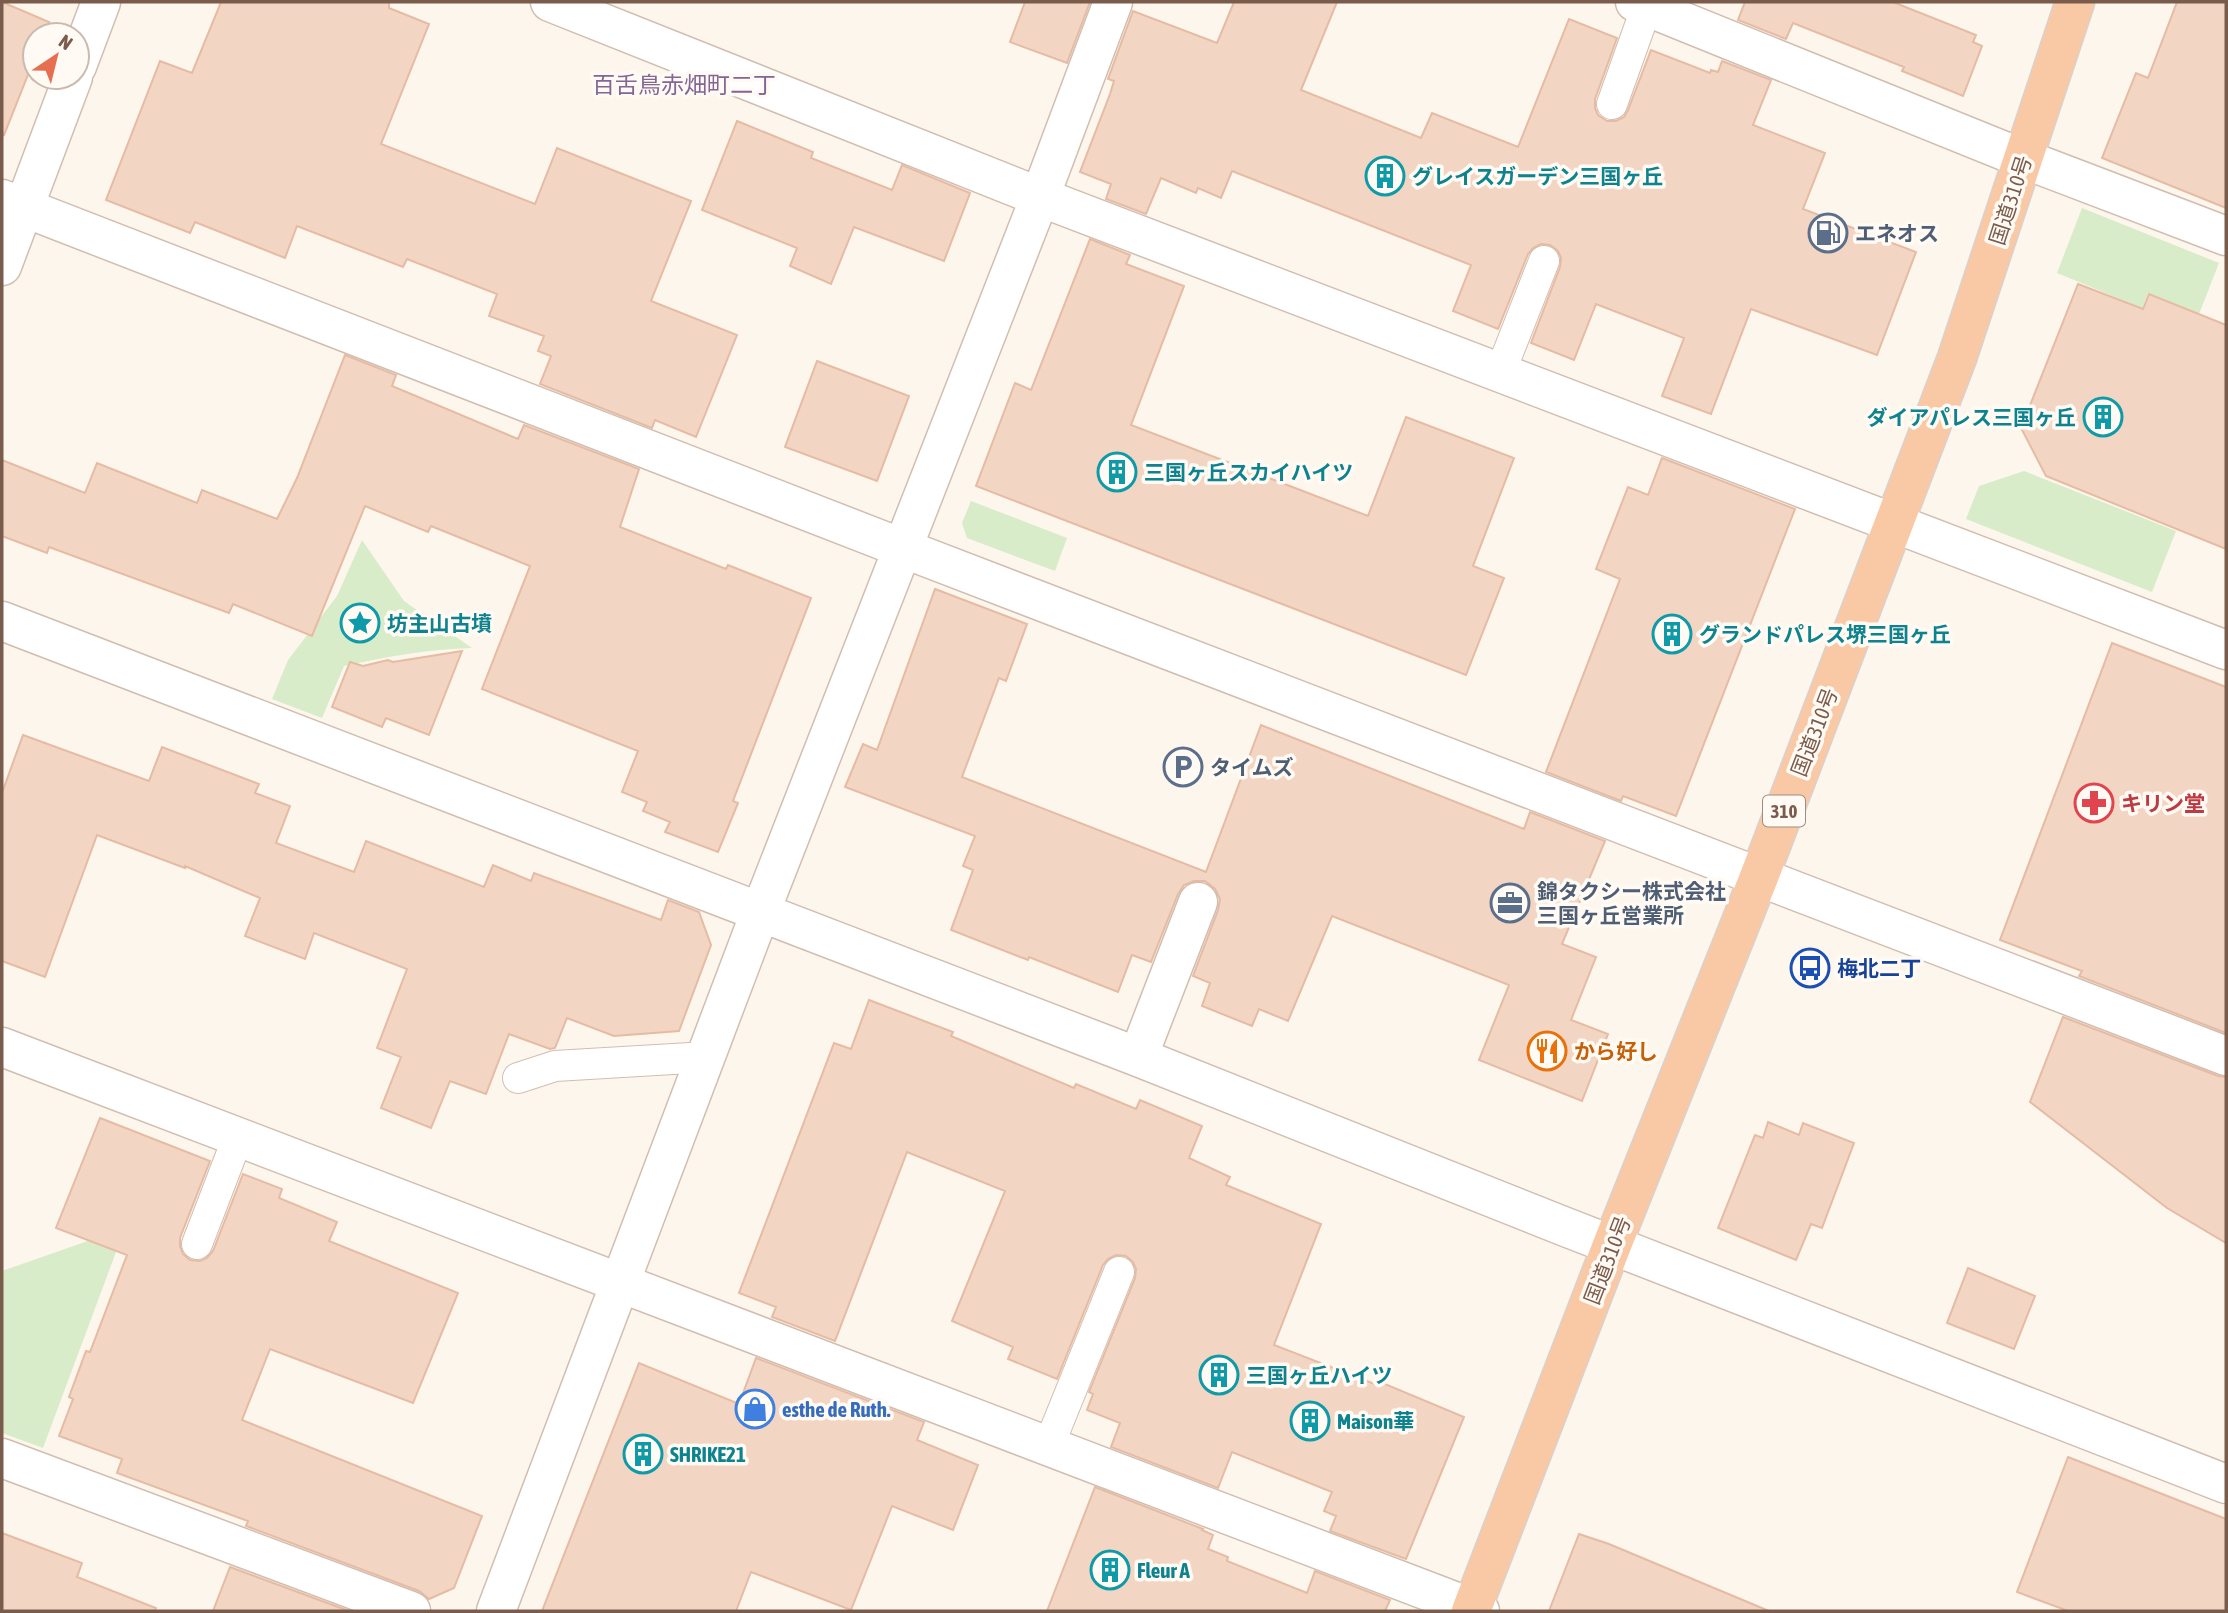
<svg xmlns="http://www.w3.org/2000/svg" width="2228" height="1613" font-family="'Asap Condensed','Noto Sans JP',sans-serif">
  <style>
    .green { fill: #d8ecc9 }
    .building { fill: #f3d5c3; stroke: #e6bba3; stroke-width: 2 }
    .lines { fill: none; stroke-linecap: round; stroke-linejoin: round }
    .service-casing { stroke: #d1beb0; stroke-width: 32 }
    .minor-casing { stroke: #d1beb0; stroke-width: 41 }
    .trunk-casing { stroke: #dad1cd; stroke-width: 41 }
    .service { stroke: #fff; stroke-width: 30 }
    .minor { stroke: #fff; stroke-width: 38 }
    .trunk { stroke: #f9c8a4; stroke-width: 38 }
    .labels { text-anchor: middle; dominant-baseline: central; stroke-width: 7; stroke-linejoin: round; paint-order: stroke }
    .shield { fill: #fffaf3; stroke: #a28b7f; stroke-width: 2 }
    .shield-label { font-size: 19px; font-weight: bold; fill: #7a5c4d }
    .culture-label { font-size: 21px; font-weight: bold; fill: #0d838f; stroke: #fffaf3; text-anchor: start }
    .street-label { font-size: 21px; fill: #7a5c4d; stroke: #fffaf3 }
    .service-label { font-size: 21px; font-weight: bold; fill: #4e5e75; stroke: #fffaf3; text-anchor: start }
    .health-label { font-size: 21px; font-weight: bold; fill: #be3a42; stroke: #fffaf3; text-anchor: start }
    .transit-label { font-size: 21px; font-weight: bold; fill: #164399; stroke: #fffaf3; text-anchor: start }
    .food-label { font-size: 21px; font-weight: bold; fill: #c56008; stroke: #fffaf3; text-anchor: start }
    .shop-label { font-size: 21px; font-weight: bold; fill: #366cbe; stroke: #fffaf3; text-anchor: start }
    .neighbourhood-label { font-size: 23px; fill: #846695; stroke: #fffaf3 }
  </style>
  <rect width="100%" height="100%" fill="#fdf6ec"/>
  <path class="green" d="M 2082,208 L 2219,263 L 2199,314 L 2148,293 L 2142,308 L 2057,273 Z
    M 2024,471 L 2176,531 L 2152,592 L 1966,519 L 1979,486 Z
    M 971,501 L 1067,538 L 1055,571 L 967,538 L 962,523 Z
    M 362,540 L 404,601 L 472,648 C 429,649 386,657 344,666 L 322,718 L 272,699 L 288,660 L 337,596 Z
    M 125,1228 L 43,1448 L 2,1433 L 2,1271 Z"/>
  <path class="building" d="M 2,2 L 49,22 L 44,35 L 35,35 L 35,57 L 4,135 L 2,134 Z
    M 221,2 L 389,2 L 389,8 L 429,24 L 381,144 L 535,204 L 557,148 L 691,201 L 651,301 L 737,335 L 696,437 L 655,420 L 652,428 L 540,384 L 551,356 L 538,351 L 544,336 L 489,316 L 497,294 L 407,259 L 403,267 L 297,226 L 285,258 L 195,222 L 190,233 L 106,200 L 160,61 L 192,73 Z
    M 1025,2 L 1090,2 L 1067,63 L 1010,42 Z
    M 1234,2 L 1337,2 L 1301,90 L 1421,138 L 1432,113 L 1518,147 L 1569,19 L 1617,38 L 1595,99 L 1595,108 L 1598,115 L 1607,121 L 1616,121 L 1624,117 L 1628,110 L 1651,50 L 1710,73 L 1711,70 L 1718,72 L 1722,61 L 1771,80 L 1753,125 L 1825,153 L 1803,209 L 1916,252 L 1877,355 L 1751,309 L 1711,414 L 1662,396 L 1684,338 L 1596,304 L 1574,360 L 1531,343 L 1560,267 L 1561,258 L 1558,251 L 1550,245 L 1541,244 L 1533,248 L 1528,254 L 1498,329 L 1453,311 L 1471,265 L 1232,171 L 1221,198 L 1198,188 L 1196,193 L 1161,178 L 1146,214 L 1106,199 L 1111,184 L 1080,172 L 1110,94 L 1114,81 L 1108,79 L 1133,11 L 1217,43 Z
    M 1745,2 L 1893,2 L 1976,35 L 1973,42 L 1982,46 L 1963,96 L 1902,71 L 1904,67 L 1793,23 L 1786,39 L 1738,20 Z
    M 2177,2 L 2226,2 L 2226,208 L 2102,158 L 2136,73 L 2148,78 Z
    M 737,121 L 813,152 L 811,158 L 892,190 L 902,165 L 970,193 L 944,261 L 854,227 L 831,284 L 790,266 L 797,248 L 702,210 Z
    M 1090,239 L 1130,255 L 1126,264 L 1184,286 L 1131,425 L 1368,516 L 1406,417 L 1514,458 L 1473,566 L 1504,578 L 1466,675 L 976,486 L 1015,383 L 1031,390 Z
    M 2078,284 L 2143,309 L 2149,294 L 2226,325 L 2226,549 L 2046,476 L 2021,428 Z
    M 345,355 L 396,375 L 392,386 L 518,439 L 524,425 L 639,469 L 620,527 L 726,569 L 728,565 L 811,598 L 733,801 L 738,803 L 718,852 L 665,832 L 670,822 L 643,811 L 647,802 L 622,792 L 638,751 L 482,689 L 530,566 L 431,526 L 428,532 L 365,506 L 312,636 L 233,604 L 229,613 L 49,547 L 47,553 L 2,536 L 2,460 L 85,493 L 97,463 L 197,503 L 202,490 L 277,519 L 297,478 Z
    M 817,361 L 909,396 L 877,481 L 785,447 Z
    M 1662,458 L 1795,509 L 1676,816 L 1623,796 L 1621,801 L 1546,772 L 1620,579 L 1596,569 L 1628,487 L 1648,495 Z
    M 935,589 L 1027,624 L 1006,681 L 999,678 L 962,777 L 1206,872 L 1261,725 L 1524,829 L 1530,812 L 1605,841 L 1562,944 L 1596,957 L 1571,1020 L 1608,1034 L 1582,1101 L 1479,1060 L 1509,985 L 1332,916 L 1288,1021 L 1259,1009 L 1252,1026 L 1202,1006 L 1210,983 L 1193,976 L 1218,910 L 1220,899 L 1215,889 L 1205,881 L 1194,881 L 1184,885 L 1178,894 L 1151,962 L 1132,955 L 1118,992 L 1029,957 L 1028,960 L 951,930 L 973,870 L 963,866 L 975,836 L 845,787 L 863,744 L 877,750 Z
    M 2112,643 L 2226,687 L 2226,1033 L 2079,976 L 2082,971 L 2000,940 Z
    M 462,651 L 429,735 L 386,718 L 382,727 L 332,707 L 350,662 L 363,666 L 388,660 L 393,662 Z
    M 23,735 L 149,781 L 162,747 L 259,784 L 255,793 L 290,806 L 276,843 L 354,872 L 366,841 L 484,887 L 493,865 L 531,881 L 534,873 L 661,920 L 668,900 L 699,912 L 711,945 L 679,1031 L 614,1036 L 567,1018 L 555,1048 L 550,1049 L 509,1034 L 486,1094 L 450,1081 L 431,1128 L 381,1108 L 401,1057 L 377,1048 L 407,969 L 314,933 L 305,959 L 245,936 L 260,898 L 185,866 L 185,868 L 97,835 L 45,977 L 2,961 L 2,793 Z
    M 869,1000 L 953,1032 L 951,1036 L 1074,1088 L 1076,1084 L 1136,1109 L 1140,1100 L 1202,1126 L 1189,1158 L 1230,1177 L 1226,1185 L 1321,1224 L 1274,1345 L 1377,1385 L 1378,1381 L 1464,1417 L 1406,1559 L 1330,1531 L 1336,1516 L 1324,1511 L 1332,1492 L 1232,1452 L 1218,1488 L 1111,1447 L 1120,1423 L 1087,1410 L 1093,1394 L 1089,1392 L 1135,1278 L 1136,1269 L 1133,1262 L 1126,1256 L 1116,1255 L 1108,1259 L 1103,1265 L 1057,1379 L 1008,1359 L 1013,1347 L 952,1321 L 1005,1191 L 907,1152 L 835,1341 L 772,1317 L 776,1307 L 739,1293 L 834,1043 L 851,1049 Z
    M 2063,1017 L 2218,1076 L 2226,1077 L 2226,1243 L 2167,1208 L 2030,1102 Z
    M 100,1118 L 210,1161 L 180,1238 L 180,1246 L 183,1254 L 190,1260 L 200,1261 L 207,1258 L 213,1251 L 243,1174 L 282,1189 L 279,1198 L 337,1222 L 329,1241 L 458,1293 L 413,1403 L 270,1349 L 242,1420 L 482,1516 L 454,1588 L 429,1599 L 419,1591 L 246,1526 L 248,1521 L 117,1473 L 122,1459 L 59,1436 L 73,1399 L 69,1397 L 86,1351 L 90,1352 L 127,1255 L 56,1228 Z
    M 1768,1122 L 1799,1135 L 1803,1123 L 1854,1143 L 1822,1228 L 1811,1224 L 1796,1260 L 1718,1228 L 1755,1135 L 1763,1138 Z
    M 1968,1268 L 2035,1296 L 2014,1349 L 1947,1323 Z
    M 756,1358 L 924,1422 L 917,1440 L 978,1465 L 953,1530 L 892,1506 L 851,1610 L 751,1572 L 736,1611 L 542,1611 L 639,1363 L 739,1404 Z
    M 2068,1457 L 2226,1519 L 2226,1611 L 2068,1611 L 2017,1592 Z
    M 1095,1487 L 1203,1529 L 1202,1530 L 1213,1535 L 1208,1549 L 1228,1557 L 1227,1561 L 1307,1593 L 1315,1571 L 1390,1600 L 1385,1611 L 1047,1611 Z
    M 2,1533 L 82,1563 L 77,1577 L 156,1608 L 155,1611 L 2,1611 Z
    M 1579,1534 L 1609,1544 L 1769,1611 L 1549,1611 Z
    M 230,1567 L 349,1611 L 213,1611 Z"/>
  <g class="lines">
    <defs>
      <path id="service" d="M 1612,104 L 1647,6
        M 1500,373 L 1544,261
        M 518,1078 L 555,1066 L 707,1057
        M 197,1244 L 238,1137
        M 1049,1445 L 1119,1272"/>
      <path id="minor" d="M 550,2 L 1040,197 L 2226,650
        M 1635,2 L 2024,159 L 2226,236
        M 77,66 L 101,2
        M 2,199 L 902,548 L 2226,1056
        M 2,266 L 73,77
        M 2,621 L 1138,1057 L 1563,1226 L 2226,1484
        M 2,1047 L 1480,1611
        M 1138,1057 L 1198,902
        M 2,1458 L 411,1611
        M 496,1611 L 760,913 L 1040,197 L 1113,2"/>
      <path id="trunk" d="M 1471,1611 L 1612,1245 L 1759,877 L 1957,358 L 2075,2"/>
    </defs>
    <use href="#service" class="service-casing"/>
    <use href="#minor" class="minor-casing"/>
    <use href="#trunk" class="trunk-casing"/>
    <use href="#service" class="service"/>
    <use href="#minor" class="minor"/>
    <use href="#trunk" class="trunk"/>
  </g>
  <defs>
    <symbol id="building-ring" viewBox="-11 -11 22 22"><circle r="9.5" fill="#fffaf3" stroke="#0f9aa8" stroke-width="1.5"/><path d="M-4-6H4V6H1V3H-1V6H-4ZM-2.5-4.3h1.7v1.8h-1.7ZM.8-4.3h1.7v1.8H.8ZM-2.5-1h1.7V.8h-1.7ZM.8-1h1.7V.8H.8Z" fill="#0f9aa8"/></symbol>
    <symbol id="fuel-ring" viewBox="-11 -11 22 22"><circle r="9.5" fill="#fffaf3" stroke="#5c6f8a" stroke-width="1.5"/><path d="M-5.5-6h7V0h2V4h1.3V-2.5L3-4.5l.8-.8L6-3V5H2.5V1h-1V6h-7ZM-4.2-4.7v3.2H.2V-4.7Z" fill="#5c6f8a"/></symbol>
    <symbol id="sight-ring" viewBox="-11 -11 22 22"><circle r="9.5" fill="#fffaf3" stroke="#0f9aa8" stroke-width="1.5"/><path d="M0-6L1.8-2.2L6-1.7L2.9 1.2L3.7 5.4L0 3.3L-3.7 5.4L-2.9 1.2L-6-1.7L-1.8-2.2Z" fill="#0f9aa8"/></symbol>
    <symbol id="parking-ring" viewBox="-11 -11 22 22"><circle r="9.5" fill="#fffaf3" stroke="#5c6f8a" stroke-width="1.5"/><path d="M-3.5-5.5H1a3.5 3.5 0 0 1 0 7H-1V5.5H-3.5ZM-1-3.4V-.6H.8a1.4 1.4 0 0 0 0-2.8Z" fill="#5c6f8a"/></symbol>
    <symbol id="pharmacy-ring" viewBox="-11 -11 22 22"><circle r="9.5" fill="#fffaf3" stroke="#e0444e" stroke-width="1.5"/><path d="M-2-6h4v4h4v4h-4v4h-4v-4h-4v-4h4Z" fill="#e0444e"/></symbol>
    <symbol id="office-ring" viewBox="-11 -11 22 22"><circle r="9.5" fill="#fffaf3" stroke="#5c6f8a" stroke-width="1.5"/><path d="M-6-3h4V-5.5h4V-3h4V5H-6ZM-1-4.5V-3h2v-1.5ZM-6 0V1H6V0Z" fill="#5c6f8a"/></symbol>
    <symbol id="bus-ring" viewBox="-11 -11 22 22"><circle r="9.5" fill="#fffaf3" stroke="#1a4fb4" stroke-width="1.5"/><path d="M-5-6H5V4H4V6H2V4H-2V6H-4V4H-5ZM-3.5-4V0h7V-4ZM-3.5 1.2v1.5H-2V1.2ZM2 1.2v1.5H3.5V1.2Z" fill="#1a4fb4"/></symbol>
    <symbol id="restaurant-ring" viewBox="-11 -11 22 22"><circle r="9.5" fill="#fffaf3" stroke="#e8710a" stroke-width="1.5"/><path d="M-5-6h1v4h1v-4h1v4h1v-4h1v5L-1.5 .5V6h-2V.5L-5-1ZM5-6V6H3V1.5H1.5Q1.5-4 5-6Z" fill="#e8710a"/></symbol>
    <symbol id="shop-ring" viewBox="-11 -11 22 22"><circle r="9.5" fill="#fffaf3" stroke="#3f7fe0" stroke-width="1.5"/><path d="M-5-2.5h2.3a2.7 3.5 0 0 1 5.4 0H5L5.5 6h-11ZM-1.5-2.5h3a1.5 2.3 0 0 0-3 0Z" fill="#3f7fe0"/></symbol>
  </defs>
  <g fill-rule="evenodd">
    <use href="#building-ring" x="1363" y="154" width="44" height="44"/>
    <use href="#fuel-ring" x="1806" y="211" width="44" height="44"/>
    <use href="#building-ring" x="2081" y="395" width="44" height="44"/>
    <use href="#building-ring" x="1095" y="450" width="44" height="44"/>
    <use href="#sight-ring" x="338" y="601" width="44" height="44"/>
    <use href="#building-ring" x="1650" y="612" width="44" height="44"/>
    <use href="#parking-ring" x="1161" y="745" width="44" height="44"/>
    <use href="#pharmacy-ring" x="2072" y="781" width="44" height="44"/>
    <use href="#office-ring" x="1488" y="881" width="44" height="44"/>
    <use href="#bus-ring" x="1788" y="946" width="44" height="44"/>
    <use href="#restaurant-ring" x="1525" y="1029" width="44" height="44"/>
    <use href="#building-ring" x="1197" y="1353" width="44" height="44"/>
    <use href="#shop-ring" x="733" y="1387" width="44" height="44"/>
    <use href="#building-ring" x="1288" y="1399" width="44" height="44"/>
    <use href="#building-ring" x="621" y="1432" width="44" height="44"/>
    <use href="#building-ring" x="1088" y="1548" width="44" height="44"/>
  </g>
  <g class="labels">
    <rect class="shield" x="1763" y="795.5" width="42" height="31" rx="5"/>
    <g class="shield-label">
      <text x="1784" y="811">310</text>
    </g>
    <g class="culture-label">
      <text x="1412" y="176">グレイスガーデン三国ヶ丘</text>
      <text x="2076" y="417" text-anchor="end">ダイアパレス三国ヶ丘</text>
      <text x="1144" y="472">三国ヶ丘スカイハイツ</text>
      <text x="387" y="623">坊主山古墳</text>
      <text x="1699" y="634">グランドパレス堺三国ヶ丘</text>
      <text x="1246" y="1375">三国ヶ丘ハイツ</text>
      <text x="1337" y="1421">Maison華</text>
      <text x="670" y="1454">SHRIKE21</text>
      <text x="1137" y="1570">Fleur A</text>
    </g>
    <g class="street-label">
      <text transform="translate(2010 200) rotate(-72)">国道310号</text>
      <text transform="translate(1814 732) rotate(-69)">国道310号</text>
      <text transform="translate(1607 1260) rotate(-69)">国道310号</text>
    </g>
    <g class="service-label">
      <text x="1855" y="233">エネオス</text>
      <text x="1210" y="767">タイムズ</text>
      <text x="1537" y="891">錦タクシー株式会社<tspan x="1537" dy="24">三国ヶ丘営業所</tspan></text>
    </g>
    <g class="health-label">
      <text x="2121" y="803">キリン堂</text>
    </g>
    <g class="transit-label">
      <text x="1837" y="968">梅北二丁</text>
    </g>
    <g class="food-label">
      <text x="1574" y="1051">から好し</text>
    </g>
    <g class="shop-label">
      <text x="782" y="1409">esthe de Ruth.</text>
    </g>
    <g class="neighbourhood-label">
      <text x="684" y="85">百舌鳥赤畑町二丁</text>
    </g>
  </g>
  <rect width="2228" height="1613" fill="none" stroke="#7a5c4d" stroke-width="7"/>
  <g transform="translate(56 56) rotate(35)"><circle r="33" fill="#fffaf3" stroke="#cabbb1" stroke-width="2"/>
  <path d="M0-5L12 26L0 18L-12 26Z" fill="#e76f51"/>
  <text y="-10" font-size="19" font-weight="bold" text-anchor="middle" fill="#7a5c4d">N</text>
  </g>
</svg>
